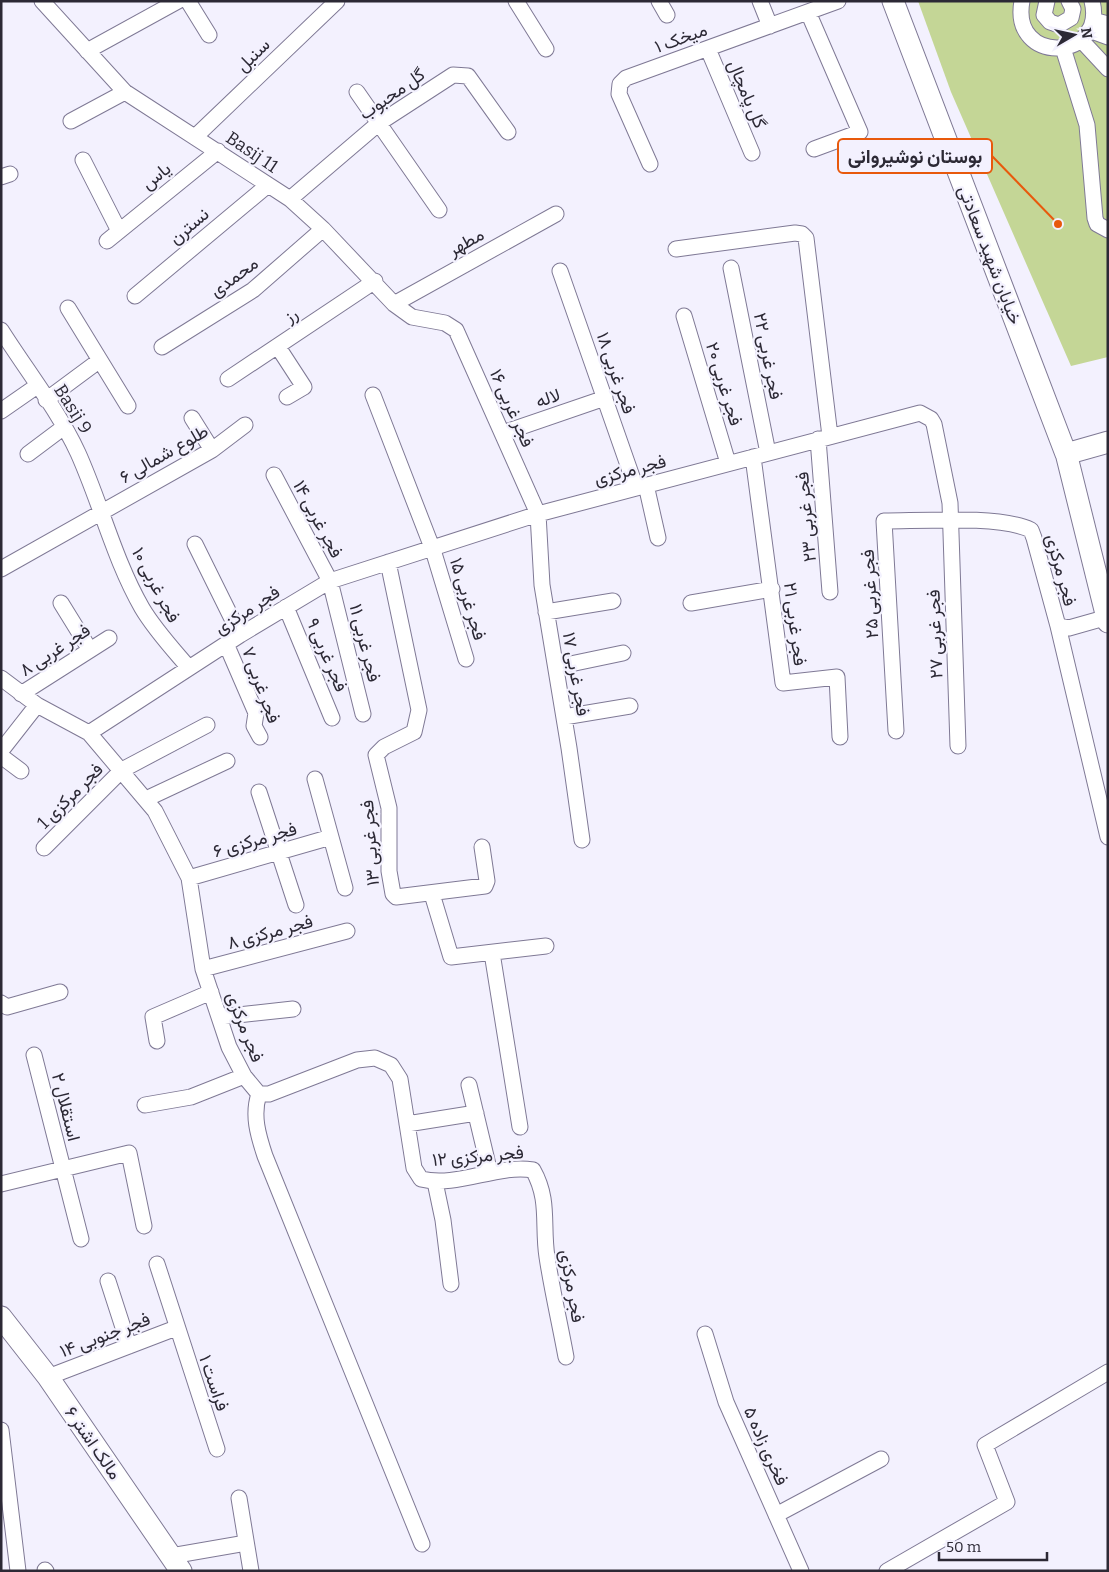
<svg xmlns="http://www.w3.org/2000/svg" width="1109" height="1572" font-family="Bitter,Vazirmatn,serif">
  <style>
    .green { fill: #c4d696 }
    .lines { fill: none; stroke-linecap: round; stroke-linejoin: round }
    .street-casing { stroke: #7f7995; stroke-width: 17 }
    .secondary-casing { stroke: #7f7995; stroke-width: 23 }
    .street { stroke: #fff; stroke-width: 15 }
    .secondary { stroke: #fff; stroke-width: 21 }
    .labels { text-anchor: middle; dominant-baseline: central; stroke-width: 4.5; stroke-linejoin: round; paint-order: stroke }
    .street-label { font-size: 18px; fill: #2c2935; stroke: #f3f1fe }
    .leader { fill: none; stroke: #e8590c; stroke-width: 2 }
    .callout-dot { fill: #e8590c; stroke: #f3f1fe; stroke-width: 2 }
    .callout { fill: #f3f1fe; stroke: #e8590c; stroke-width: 2 }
    .callout-label { font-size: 19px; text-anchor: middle; font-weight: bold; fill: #2c2935 }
  </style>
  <rect width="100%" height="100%" fill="#f3f1fe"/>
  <path class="green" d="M 918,1 L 1108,1 L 1108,357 L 1071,366 L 951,92 Z"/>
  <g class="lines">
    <defs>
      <path id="street" d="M 42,1 L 125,92 L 290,199 L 323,229 L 394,304 L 412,317 L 445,323 L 456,330 L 538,514 L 542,585 L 569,748 L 582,840
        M 188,1 L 209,35
        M 516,1 L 546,49
        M 659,1 L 667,15
        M 760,1 L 770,26
        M 1022,1 C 1010,66 1107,61 1092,1
        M 1047,1 L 1044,15 L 1050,22 L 1059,25 L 1071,18 L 1073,9 L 1069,1
        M 808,12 L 860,132 L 814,149
        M 1093,20 L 1108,24
        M 1089,30 L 1108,37
        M 1081,40 L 1108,69
        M 1063,48 L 1087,125 L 1095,218 L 1097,224 L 1108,230
        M 708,49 L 752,153
        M 87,51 L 178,1
        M 357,92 L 439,210
        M 71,121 L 125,92
        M 195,137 L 337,1
        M 83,160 L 119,231
        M 650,164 L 619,94 L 620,84 L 626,78 L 838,1
        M 1,177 L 10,174
        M 290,199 L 379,123 L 453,75 L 468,76 L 508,132
        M 107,241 L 218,151
        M 676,249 L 795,233 L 802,234 L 806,238 L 830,436
        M 731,268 L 768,453
        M 560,271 L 636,488
        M 135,296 L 268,185
        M 394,304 L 556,214
        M 68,308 L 128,406
        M 684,316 L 728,463
        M 1,330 C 27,371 58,410 78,453 C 101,504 114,559 142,608 C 155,630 172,648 189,668
        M 162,347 L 253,290 L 323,229
        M 278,347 L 304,387 L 287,397
        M 228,379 L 375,281
        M 373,395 L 433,550 L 466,659
        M 46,400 L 100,360
        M 1,411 L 37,386
        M 192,418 L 212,450
        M 503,433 L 605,398
        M 818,439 L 830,592
        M 28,454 L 64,427
        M 753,457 L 783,683 L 837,677 L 840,737
        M 274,475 L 330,581 L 363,714
        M 646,485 L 658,538
        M 195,544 L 240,635
        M 388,562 L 419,710 L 414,732 L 384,747 L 376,755 L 389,808 L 389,871 L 393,894 L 396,897 L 485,886 L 487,881 L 482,847
        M 1,569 L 212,450 L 245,425
        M 61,603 L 90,650
        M 691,603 L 772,589
        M 286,607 L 332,718
        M 546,612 L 613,601
        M 1058,626 L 1108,837
        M 227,646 L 256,713 L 254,726 L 260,737
        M 556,667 L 623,653
        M 1,678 L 37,705 L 89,733 L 155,811 L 189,878 L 203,969 L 229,1047 L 244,1076 L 259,1094
        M 21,694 L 109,638
        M 564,717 L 630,706
        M 896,731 L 884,521 C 920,521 1001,515 1031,530 L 1034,538 L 1058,626 L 1069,628 L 1108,617
        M 89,733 L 240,635 L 330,581 L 538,514 L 920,413 L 931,419 L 934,424 L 950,503 L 958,746
        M 1,751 L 37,705
        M 1,756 L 21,771
        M 315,779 L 345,888
        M 259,792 L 296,905
        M 146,799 L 227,761
        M 44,848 L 122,770 L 207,725
        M 189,878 L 331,837
        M 432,894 L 451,957 L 546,946
        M 492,953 L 520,1127
        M 203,969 L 347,931
        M 1,1003 L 7,1007 L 60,992
        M 220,1017 L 293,1009
        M 157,1041 L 153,1017 L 211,992
        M 34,1055 L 81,1239
        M 469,1085 L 490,1173
        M 259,1094 L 269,1094 L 357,1060 L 375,1058 L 391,1065 L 400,1079 L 414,1168 L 421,1179 C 458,1188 496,1164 533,1170 C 550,1200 542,1225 547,1257 C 552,1290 560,1324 566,1357
        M 259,1094 C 252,1115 258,1135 265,1156 L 422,1544
        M 145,1105 L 191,1097 L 244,1076
        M 407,1124 L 476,1113
        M 435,1182 L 443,1220 L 451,1284
        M 1,1184 L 129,1153 L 144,1226
        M 157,1264 L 217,1449
        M 108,1281 L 129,1346
        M 705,1334 L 726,1402 L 801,1571
        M 48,1377 L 176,1328
        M 1,1430 L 18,1571
        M 239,1498 L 251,1571
        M 776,1515 L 881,1459
        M 171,1556 L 246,1543
        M 45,1570 L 46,1571
        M 887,1571 L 1007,1502 L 985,1445 L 1108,1372"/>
      <path id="secondary" d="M 893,1 L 1066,454 L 1108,442
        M 1066,453 L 1108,622
        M 1,1317 L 48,1377 L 181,1571"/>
    </defs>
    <use href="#street" class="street-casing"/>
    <use href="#secondary" class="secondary-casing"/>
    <use href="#street" class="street"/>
    <use href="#secondary" class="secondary"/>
  </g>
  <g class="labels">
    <g class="street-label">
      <text transform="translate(681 38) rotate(-20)">میخک ۱</text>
      <text transform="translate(253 55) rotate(-44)">سنبل</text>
      <text transform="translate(392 94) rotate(-35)">گل محبوب</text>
      <text transform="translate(747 94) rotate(67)">گل پامچال</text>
      <text transform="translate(252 152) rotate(34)">Basij 11</text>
      <text transform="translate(156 176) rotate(-39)">یاس</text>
      <text transform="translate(189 226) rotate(-40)">نسترن</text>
      <text transform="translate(466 242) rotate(-29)">مطهر</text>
      <text transform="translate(990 255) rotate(69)">خیابان شهید سعادتی</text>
      <text transform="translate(234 277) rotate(-36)">محمدی</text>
      <text transform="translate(291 315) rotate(-34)">رز</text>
      <text transform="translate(768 356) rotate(79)">فجر غربی ۲۲</text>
      <text transform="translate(616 373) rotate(71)">فجر غربی ۱۸</text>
      <text transform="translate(724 384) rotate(73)">فجر غربی ۲۰</text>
      <text transform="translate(548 398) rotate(-19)">لاله</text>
      <text transform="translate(512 408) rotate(66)">فجر غربی ۱۶</text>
      <text transform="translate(73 409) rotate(58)">Basij 9</text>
      <text transform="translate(164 454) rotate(-30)">طلوع شمالی ۶</text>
      <text transform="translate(630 470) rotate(-15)">فجر مرکزی</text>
      <text transform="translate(806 517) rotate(-95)">فجر غربی ۲۳</text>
      <text transform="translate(318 519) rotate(62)">فجر غربی ۱۴</text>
      <text transform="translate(1061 570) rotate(75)">فجر مرکزی</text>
      <text transform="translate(156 585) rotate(62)">فجر غربی ۱۰</text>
      <text transform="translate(870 594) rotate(-93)">فجر غربی ۲۵</text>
      <text transform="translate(468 599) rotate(73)">فجر غربی ۱۵</text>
      <text transform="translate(247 610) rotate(-33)">فجر مرکزی</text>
      <text transform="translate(795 624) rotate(83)">فجر غربی ۲۱</text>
      <text transform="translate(935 634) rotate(-92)">فجر غربی ۲۷</text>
      <text transform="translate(365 643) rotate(76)">فجر غربی ۱۱</text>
      <text transform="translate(55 650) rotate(-33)">فجر غربی ۸</text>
      <text transform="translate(327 655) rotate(67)">فجر غربی ۹</text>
      <text transform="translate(576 674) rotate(80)">فجر غربی ۱۷</text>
      <text transform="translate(261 685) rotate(70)">فجر غربی ۷</text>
      <text transform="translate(70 796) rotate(-45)">فجر مرکزی 1</text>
      <text transform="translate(255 840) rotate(-16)">فجر مرکزی ۶</text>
      <text transform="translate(370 843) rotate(-94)">فجر غربی ۱۳</text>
      <text transform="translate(270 932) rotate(-15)">فجر مرکزی ۸</text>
      <text transform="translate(245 1027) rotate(69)">فجر مرکزی</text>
      <text transform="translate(66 1107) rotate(76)">استقلال ۲</text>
      <text transform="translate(478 1156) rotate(-5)">فجر مرکزی ۱۲</text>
      <text transform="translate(572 1286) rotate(80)">فجر مرکزی</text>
      <text transform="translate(105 1335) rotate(-21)">فجر جنوبی ۱۴</text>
      <text transform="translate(214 1383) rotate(71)">فراست ۱</text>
      <text transform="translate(93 1443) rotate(55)">مالک اشتر ۶</text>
      <text transform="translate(766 1446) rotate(66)">فخری زاده ۵</text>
    </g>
  </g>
  <path class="leader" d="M1058 224L992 156"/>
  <circle class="callout-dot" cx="1058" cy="224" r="5"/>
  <rect class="callout" x="838" y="139" width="154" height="34" rx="5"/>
  <g class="callout-label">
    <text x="915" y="163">بوستان نوشیروانی</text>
  </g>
  <rect width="1109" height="1572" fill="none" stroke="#2c2935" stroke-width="5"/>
  <g transform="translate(1074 35) rotate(81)" stroke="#f3f1fe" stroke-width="4" paint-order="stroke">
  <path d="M0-4L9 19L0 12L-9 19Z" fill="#2c2935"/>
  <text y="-8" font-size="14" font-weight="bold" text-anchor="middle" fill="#2c2935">N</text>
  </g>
  <path d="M939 1552v8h108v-8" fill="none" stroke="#2c2935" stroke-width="2.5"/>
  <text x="946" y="1552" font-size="15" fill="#2c2935" stroke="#f3f1fe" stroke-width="4" paint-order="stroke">50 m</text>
</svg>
